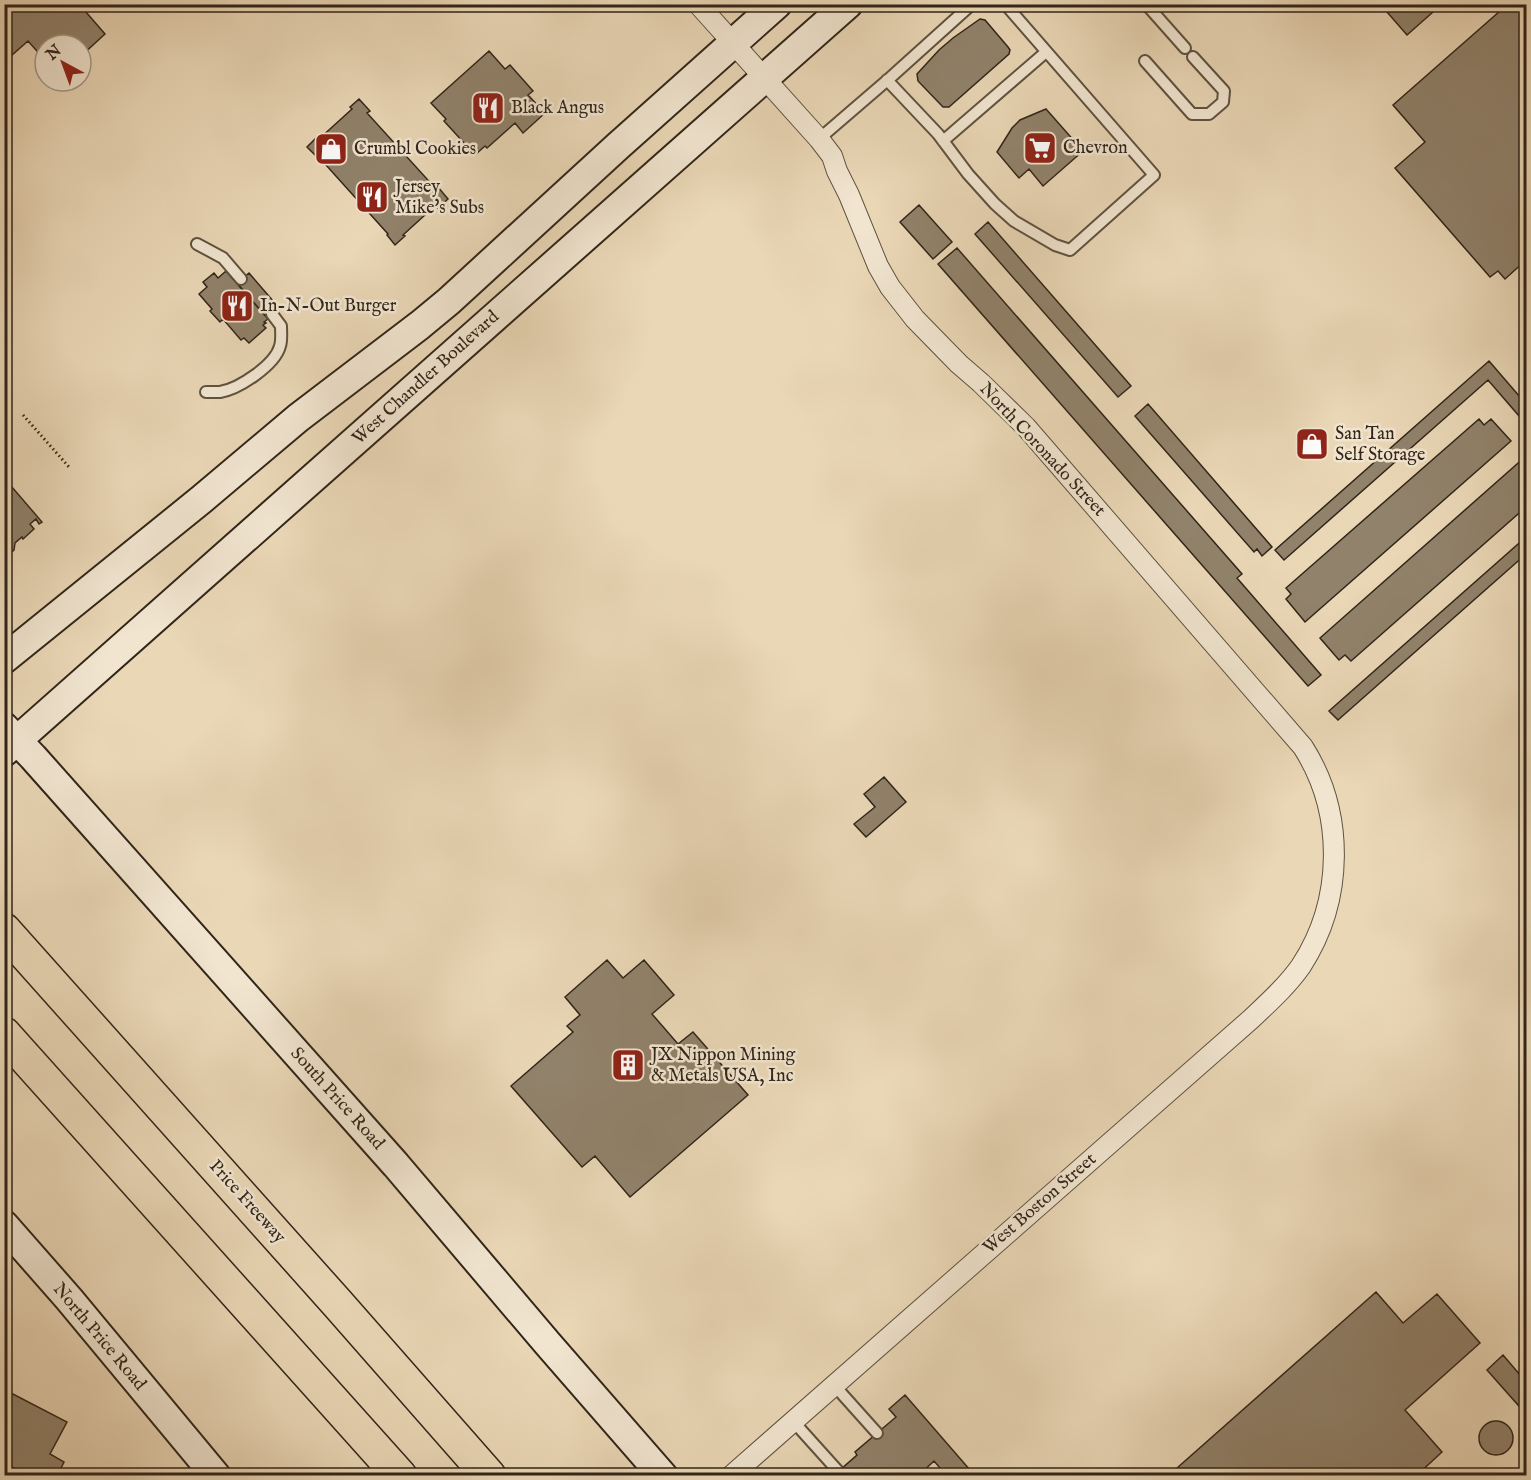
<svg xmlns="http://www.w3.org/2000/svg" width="1531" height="1480" font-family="'IM FELL English',serif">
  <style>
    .building { fill: #91826b; stroke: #312519; stroke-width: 1.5 }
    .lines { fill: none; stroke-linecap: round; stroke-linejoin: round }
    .lane-casing { stroke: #5f5240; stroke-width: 14 }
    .street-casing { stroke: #5f5240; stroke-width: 22 }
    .secondary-casing { stroke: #312519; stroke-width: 32 }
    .highway-casing { stroke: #312519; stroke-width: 36 }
    .path { stroke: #312519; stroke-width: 3; stroke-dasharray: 1.5 3; stroke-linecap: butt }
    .lane { stroke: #f1e5d0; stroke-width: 10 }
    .street { stroke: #f1e5d0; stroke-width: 20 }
    .secondary { stroke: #f1e5d0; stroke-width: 28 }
    .highway { stroke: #ead7b6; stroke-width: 33 }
    .labels { text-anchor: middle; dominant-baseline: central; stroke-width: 5; stroke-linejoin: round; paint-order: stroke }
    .poi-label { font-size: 18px; fill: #312519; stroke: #f1e5d0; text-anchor: start }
    .street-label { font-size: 18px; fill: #312519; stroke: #f1e5d0 }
  </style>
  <rect width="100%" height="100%" fill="#ead7b6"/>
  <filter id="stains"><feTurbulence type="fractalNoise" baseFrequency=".00333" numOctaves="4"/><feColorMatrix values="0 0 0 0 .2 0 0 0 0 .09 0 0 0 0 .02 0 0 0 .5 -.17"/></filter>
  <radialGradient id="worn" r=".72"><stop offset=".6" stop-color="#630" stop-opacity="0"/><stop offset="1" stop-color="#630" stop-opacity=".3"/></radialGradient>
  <path class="building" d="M 4,4 L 79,4 L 105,34 L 81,56 L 81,45 L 45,45 L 45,60 L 28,41 L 4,62 Z
    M 1380,4 L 1442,4 L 1407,35 Z
    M 1508,4 L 1526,4 L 1526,260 L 1505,279 L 1498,271 L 1490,277 L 1395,168 L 1425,142 L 1393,105 Z
    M 980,19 L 985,20 L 1008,47 L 1010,50 L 1009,54 L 949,107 L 943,107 L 918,81 L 917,74 L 939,50 L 953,38 Z
    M 489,51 L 505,69 L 510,65 L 533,91 L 528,95 L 545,113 L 523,133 L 515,123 L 487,148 L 485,146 L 475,155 L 444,121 L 446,119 L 431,103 Z
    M 359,99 L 370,111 L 367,113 L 436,189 L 438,187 L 448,199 L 438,208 L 436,205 L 403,235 L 405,236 L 395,245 L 387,235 L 388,234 L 317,155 L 316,156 L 307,147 L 317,137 L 319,139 L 352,109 L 350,107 Z
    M 1046,109 L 1083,151 L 1043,186 L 1029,169 L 1019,178 L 997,152 L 1012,128 L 1020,120 Z
    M 919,205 L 952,242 L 933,259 L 900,222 Z
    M 988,222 L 1131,386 L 1118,397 L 975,234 Z
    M 957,248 L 1242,574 L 1237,578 L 1321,675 L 1308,686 L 938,264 Z
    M 226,271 L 268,319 L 264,322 L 266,323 L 263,325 L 266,328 L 249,343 L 244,338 L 241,340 L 223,319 L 220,322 L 210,311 L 212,309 L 199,294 L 207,287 L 203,282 L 214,273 L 218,278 Z
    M 249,273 L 280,309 L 268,319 L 237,283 Z
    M 1489,361 L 1526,404 L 1526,424 L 1488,380 L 1284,560 L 1275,550 Z
    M 1148,404 L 1272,547 L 1262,556 L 1257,549 L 1254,552 L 1135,416 Z
    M 1479,419 L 1484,425 L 1491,419 L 1511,441 L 1305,622 L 1286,599 L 1291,594 L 1286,588 Z
    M 1525,457 L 1526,459 L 1526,507 L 1351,661 L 1345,655 L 1339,660 L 1320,638 Z
    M 5,479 L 42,522 L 39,524 L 36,519 L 30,524 L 34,529 L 23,539 L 22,537 L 15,543 L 14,550 L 4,558 Z
    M 1526,537 L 1526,554 L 1338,720 L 1329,711 Z
    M 884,777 L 906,802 L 866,837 L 854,824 L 875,807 L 864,794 Z
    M 607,960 L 623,978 L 644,960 L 674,995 L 652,1014 L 678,1044 L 693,1032 L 748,1095 L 630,1197 L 595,1156 L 582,1167 L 511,1086 L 573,1032 L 567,1026 L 580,1015 L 565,997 Z
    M 1376,1292 L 1403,1323 L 1437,1294 L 1480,1343 L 1405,1410 L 1442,1452 L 1416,1476 L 1168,1476 Z
    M 1503,1355 L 1526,1382 L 1526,1414 L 1487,1370 Z
    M 9,1392 L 67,1422 L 50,1454 L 64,1462 L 57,1476 L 29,1476 L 4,1463 L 4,1401 Z
    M 905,1395 L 970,1470 L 964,1476 L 947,1476 L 934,1461 L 918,1476 L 833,1476 L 857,1455 L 855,1452 L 896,1417 L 889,1409 Z
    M1479 1438a17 17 0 1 1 34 0a17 17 0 1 1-34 0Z"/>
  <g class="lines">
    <defs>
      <path id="lane" d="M 1146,4 L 1185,48
        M 1145,61 L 1192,114 L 1209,114 L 1223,102 L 1224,91 L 1193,57
        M 887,80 L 938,134 L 968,174 L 995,204 L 1014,221 L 1055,245 L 1070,250 L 1154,175 L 1005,4
        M 819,139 L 891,77 L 972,4
        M 943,141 L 1046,52
        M 197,244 L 223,258 L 241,279
        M 206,392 C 211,392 216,392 220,392 C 239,389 275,365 280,346 C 282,340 281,332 281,326 L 272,314
        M 834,1385 L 877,1433
        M 793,1421 L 838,1471"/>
      <path id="street" d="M 698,4 L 819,139 L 832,156 L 837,171 L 849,195 L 878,266 L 890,287 L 915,319 L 959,364 L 981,383 L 1026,427 L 1303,747 C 1345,813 1344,900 1301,966 C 1287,986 1268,1003 1250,1020 L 731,1476"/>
      <path id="secondary" d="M 4,659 L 202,499 L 298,418 L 420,325 L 449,301 L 618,146 L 777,4
        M 4,727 L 33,757 L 396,1165 L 548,1344 L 663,1476
        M 4,752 L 848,4
        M 4,1225 L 69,1299 L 216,1476"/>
      <path id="highway" d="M 4,930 L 338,1304 L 489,1476
        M 4,1034 L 400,1476"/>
    </defs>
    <use href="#lane" class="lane-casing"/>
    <use href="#street" class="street-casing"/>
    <use href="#secondary" class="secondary-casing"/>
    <use href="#highway" class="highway-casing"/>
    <path class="path" d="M 4,394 L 8,399
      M 23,415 L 69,467"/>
    <use href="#lane" class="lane"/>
    <use href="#street" class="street"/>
    <use href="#secondary" class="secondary"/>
    <use href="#highway" class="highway"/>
  </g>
  <defs>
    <symbol id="restaurant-square" viewBox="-11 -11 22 22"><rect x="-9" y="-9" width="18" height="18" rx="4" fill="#8f2418" stroke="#f1e5d0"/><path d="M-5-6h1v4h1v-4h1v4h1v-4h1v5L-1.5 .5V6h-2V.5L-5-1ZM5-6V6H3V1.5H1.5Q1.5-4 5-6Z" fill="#fff"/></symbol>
    <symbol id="supermarket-square" viewBox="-11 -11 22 22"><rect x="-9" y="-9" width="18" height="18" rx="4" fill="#8f2418" stroke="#f1e5d0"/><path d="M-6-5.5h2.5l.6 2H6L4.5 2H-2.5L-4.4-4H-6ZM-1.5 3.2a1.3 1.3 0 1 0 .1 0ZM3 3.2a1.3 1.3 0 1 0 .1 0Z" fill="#fff"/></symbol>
    <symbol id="shop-square" viewBox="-11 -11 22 22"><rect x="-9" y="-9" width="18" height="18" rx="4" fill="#8f2418" stroke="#f1e5d0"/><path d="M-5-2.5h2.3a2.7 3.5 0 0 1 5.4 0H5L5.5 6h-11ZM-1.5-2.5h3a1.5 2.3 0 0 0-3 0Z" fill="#fff"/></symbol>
    <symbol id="building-square" viewBox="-11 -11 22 22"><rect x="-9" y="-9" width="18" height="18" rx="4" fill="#8f2418" stroke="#f1e5d0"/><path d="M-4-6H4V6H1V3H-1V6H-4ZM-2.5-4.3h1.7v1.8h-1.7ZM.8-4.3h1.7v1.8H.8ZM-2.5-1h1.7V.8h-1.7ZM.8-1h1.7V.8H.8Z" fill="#fff"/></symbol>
  </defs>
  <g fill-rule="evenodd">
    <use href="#restaurant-square" x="469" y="89" width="38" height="38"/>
    <use href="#supermarket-square" x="1021" y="129" width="38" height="38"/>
    <use href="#shop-square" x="312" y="130" width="38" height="38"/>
    <use href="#restaurant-square" x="353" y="178" width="38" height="38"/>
    <use href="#restaurant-square" x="218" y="287" width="38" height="38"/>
    <use href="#shop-square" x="1293" y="425" width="38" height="38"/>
    <use href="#building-square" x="609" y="1046" width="38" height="38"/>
  </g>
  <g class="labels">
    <g class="poi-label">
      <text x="511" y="108">Black Angus</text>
      <text x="1063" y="148">Chevron</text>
      <text x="354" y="149">Crumbl Cookies</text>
      <text x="395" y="187">Jersey<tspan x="395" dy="21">Mike's Subs</tspan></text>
      <text x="260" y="306">In-N-Out Burger</text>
      <text x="1335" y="434">San Tan<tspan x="1335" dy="21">Self Storage</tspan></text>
      <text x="651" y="1055">JX Nippon Mining<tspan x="651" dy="21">&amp; Metals USA, Inc</tspan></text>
    </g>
    <g class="street-label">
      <text transform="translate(426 378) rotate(-42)">West Chandler Boulevard</text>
      <text transform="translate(1042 450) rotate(47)">North Coronado Street</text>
      <text transform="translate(337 1099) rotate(48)">South Price Road</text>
      <text transform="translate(247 1202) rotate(48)">Price Freeway</text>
      <text transform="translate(1040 1204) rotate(-41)">West Boston Street</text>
      <text transform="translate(99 1337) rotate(50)">North Price Road</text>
    </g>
  </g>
  <rect width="1531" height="1480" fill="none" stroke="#ead7b6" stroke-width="24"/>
  <rect x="6" y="6" width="1519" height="1468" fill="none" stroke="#312519" stroke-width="3"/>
  <rect x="12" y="12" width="1507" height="1456" fill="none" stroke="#312519" stroke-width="1.5"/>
  <g transform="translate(63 63) rotate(319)"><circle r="28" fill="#f1e5d0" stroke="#a49887" stroke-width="1.5"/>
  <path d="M0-4.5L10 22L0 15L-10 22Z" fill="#8f2418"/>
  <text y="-9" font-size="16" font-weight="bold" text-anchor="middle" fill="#312519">N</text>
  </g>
  <rect width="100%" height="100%" filter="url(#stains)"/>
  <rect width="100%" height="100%" fill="url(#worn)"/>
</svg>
